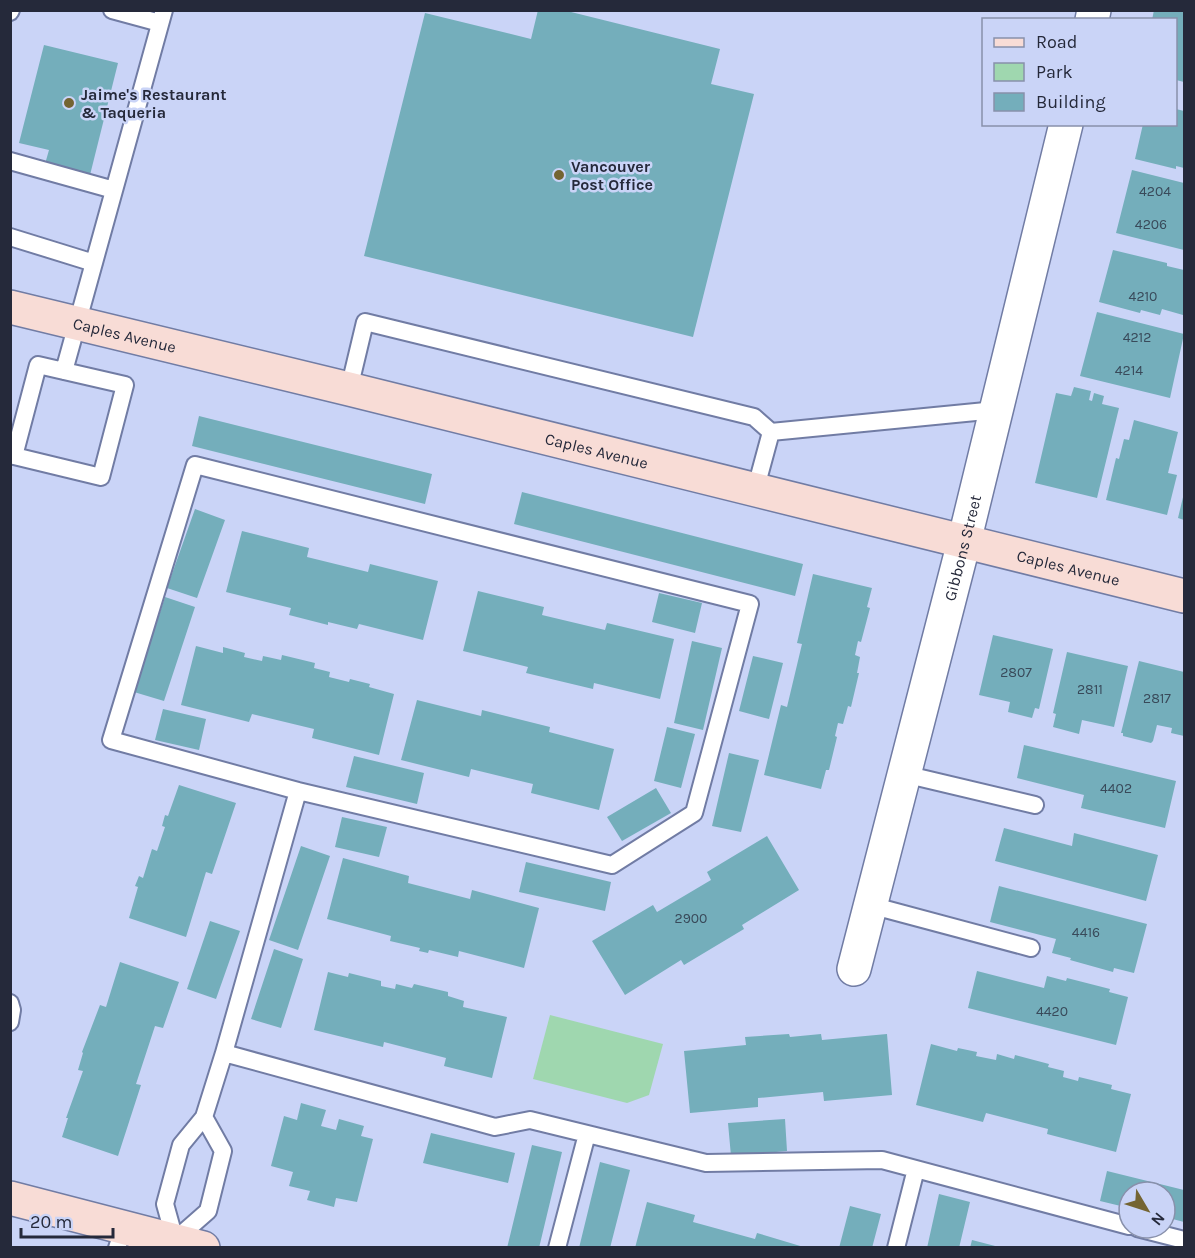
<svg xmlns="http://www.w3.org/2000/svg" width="1195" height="1258" font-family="Karla,sans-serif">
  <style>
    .green { fill: #9fd7af }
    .building { fill: #74aebb }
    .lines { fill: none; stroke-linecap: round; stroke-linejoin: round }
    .lane-casing { stroke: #717ca4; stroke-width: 20 }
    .street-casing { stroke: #717ca4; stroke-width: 36 }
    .secondary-casing { stroke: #717ca4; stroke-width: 36 }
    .lane { stroke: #fff; stroke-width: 16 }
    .street { stroke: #fff; stroke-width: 33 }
    .secondary { stroke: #f8dcd6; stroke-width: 33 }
    .poi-dot { fill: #746432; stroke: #cad4f7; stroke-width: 2 }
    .labels { text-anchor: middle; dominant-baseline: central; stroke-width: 5; stroke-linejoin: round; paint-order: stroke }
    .number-label { font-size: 14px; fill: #394a5a }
    .poi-label { font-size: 16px; font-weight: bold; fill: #25293a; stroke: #cad4f7; text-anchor: start }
    .street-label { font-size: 16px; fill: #25293a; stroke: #cad4f7 }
  </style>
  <rect width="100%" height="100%" fill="#cad4f7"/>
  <path class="green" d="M 550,1015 L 663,1044 L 649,1095 L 627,1103 L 533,1079 Z"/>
  <path class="building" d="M 538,10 L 563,10 L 720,49 L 711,84 L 754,94 L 693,337 L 364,256 L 425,13 L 531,39 Z
    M 1154,10 L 1184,10 L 1184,82 L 1176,80 L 1176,20 L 1152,20 Z
    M 44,45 L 118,63 L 90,175 L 45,164 L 49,150 L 19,143 Z
    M 1176,109 L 1184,111 L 1184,168 L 1176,166 L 1176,169 L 1135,159 L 1143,124 L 1176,124 Z
    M 1132,170 L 1184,183 L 1184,250 L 1116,233 Z
    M 1113,250 L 1167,263 L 1167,266 L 1184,270 L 1183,315 L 1162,309 L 1160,315 L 1141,310 L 1140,313 L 1099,302 Z
    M 1097,312 L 1184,334 L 1170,398 L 1080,376 Z
    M 1074,387 L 1091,391 L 1089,400 L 1092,401 L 1094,393 L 1104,396 L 1102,404 L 1119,408 L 1097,498 L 1035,483 L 1056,393 L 1071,396 Z
    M 199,416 L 432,474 L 425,504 L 192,446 Z
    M 1134,420 L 1178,432 L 1168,473 L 1177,475 L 1167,515 L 1106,500 L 1116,458 L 1119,459 L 1124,439 L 1129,440 Z
    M 522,492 L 803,564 L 795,596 L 514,524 Z
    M 1184,493 L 1184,520 L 1178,518 Z
    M 195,509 L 225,520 L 197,598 L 167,588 Z
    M 242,531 L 309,548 L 307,557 L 368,572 L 370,564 L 438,581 L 423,640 L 359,624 L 357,629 L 328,622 L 328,625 L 289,615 L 291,608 L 226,592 Z
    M 813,574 L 872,588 L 867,607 L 870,608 L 861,642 L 858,641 L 855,655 L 860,657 L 857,673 L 859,673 L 851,707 L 848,706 L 843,724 L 838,723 L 835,736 L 837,737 L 829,770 L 826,770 L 821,789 L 764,775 L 781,705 L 787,707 L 802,644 L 797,643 Z
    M 478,591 L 544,607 L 542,615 L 605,630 L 607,623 L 674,639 L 660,699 L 594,683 L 593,689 L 526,673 L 528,667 L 463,651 Z
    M 659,593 L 702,603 L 695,633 L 652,622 Z
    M 165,597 L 195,607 L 164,701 L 134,692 Z
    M 993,635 L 1053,649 L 1039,709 L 1035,708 L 1032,718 L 1008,712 L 1010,702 L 979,695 Z
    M 692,641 L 722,648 L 703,730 L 674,723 Z
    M 196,646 L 223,653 L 223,647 L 245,653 L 244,657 L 262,661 L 263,656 L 281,660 L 282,655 L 315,663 L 314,668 L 330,672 L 329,677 L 349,682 L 350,679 L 370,684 L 369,687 L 394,694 L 379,755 L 312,738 L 314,729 L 252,714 L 249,722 L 181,705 Z
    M 1067,652 L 1128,666 L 1114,727 L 1082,720 L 1079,734 L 1053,727 L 1056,714 L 1053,713 Z
    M 753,656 L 783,663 L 769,719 L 739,711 Z
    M 1139,661 L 1184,672 L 1184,736 L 1171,733 L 1172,728 L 1157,725 L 1153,741 L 1151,743 L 1123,736 L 1123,733 L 1121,733 Z
    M 417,700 L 481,716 L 482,710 L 550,727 L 549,732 L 614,749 L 599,810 L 531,793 L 533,784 L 471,769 L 469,777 L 401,760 Z
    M 163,709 L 206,719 L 199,750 L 155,740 Z
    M 667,727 L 695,734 L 681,788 L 654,781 Z
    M 1024,745 L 1176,781 L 1165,828 L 1081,808 L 1084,795 L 1017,778 Z
    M 729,753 L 759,760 L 741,832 L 712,826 Z
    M 354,756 L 424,773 L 417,804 L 346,787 Z
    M 179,785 L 236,803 L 212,874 L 206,872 L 186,937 L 129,918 L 138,887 L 135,886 L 139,876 L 143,878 L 152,849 L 157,851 L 165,827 L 162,826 L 165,815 L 168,816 Z
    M 656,788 L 671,813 L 622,841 L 607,817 Z
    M 342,817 L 387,827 L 379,857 L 335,847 Z
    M 1004,828 L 1072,846 L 1074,833 L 1158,855 L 1146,901 L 995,861 Z
    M 767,836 L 799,890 L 742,925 L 744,929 L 684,965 L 681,960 L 625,995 L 592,941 L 653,905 L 657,912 L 711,880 L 707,872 Z
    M 301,846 L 330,856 L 298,950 L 269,940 Z
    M 343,858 L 409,876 L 408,883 L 470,899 L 472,890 L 539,908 L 524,968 L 459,951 L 458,957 L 429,950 L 428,953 L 419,951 L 420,948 L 390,941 L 391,936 L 327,919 Z
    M 526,862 L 611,882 L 605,911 L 519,892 Z
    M 999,886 L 1147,924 L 1134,973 L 1114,968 L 1113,972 L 1070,960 L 1071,958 L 1052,953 L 1056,939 L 990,922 Z
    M 210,921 L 240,931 L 216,999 L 187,989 Z
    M 274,949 L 303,959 L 281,1028 L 251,1019 Z
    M 120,962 L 179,982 L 163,1028 L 155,1026 L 136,1084 L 141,1085 L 118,1156 L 62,1137 L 68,1118 L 66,1118 L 83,1071 L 78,1070 L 83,1053 L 82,1052 L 100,1005 L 106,1007 Z
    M 977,971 L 1044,988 L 1047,976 L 1066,981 L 1067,978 L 1110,989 L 1109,992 L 1128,997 L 1116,1045 L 968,1008 Z
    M 328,972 L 348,977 L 349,973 L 381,981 L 381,986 L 395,989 L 396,984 L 412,988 L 414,984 L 448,992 L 448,996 L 464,1001 L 463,1007 L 507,1017 L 492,1078 L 444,1066 L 446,1058 L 384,1042 L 383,1047 L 314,1030 Z
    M 789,1034 L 790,1037 L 821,1034 L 822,1040 L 887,1034 L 892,1095 L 824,1101 L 823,1092 L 758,1098 L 758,1107 L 690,1113 L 684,1051 L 746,1045 L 745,1037 Z
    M 931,1044 L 957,1051 L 958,1048 L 977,1052 L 976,1056 L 996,1060 L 997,1054 L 1014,1059 L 1015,1055 L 1049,1064 L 1048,1067 L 1064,1071 L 1063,1077 L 1078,1081 L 1079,1077 L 1112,1085 L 1111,1089 L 1131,1094 L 1116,1152 L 1047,1134 L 1048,1129 L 986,1113 L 983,1122 L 916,1105 Z
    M 301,1103 L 326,1110 L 321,1126 L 336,1130 L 339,1119 L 364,1126 L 361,1136 L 373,1139 L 357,1202 L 336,1198 L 334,1207 L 307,1200 L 310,1191 L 289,1186 L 293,1172 L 271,1166 L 284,1116 L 297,1120 Z
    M 785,1119 L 787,1151 L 731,1156 L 728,1123 Z
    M 431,1133 L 515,1153 L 508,1183 L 423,1163 Z
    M 532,1145 L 562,1152 L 539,1248 L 507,1248 Z
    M 600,1162 L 630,1170 L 610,1248 L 579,1248 Z
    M 1107,1171 L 1184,1190 L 1184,1222 L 1165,1217 L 1165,1192 L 1129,1192 L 1129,1208 L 1100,1201 Z
    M 939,1194 L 970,1202 L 959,1248 L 927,1248 Z
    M 647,1202 L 695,1215 L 693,1222 L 755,1239 L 757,1233 L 807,1248 L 635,1248 Z
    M 850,1206 L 881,1214 L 872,1248 L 839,1248 Z
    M 972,1240 L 999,1247 L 999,1248 L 970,1248 Z"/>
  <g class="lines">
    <defs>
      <path id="lane" d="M 112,10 L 160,23
        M 10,12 L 11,10
        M 10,161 L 114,190
        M 10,237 L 94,263
        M 64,371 L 164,10
        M 349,389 L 365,322 L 754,417 L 771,432 L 755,491
        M 771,432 L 996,410
        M 10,455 L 101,477 L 125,385 L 38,365 L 14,456
        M 195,465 L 750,604 L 694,813 L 612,865 L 298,791 L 111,740 Z
        M 904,774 L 1035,805
        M 298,791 L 224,1053 L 495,1127 L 530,1120 L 706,1163 L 882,1160 L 1129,1226
        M 870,905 L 1031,948
        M 10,1003 L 12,1010 L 10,1022
        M 204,1117 L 223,1151 L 208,1211 L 175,1240 L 165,1204 L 181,1145 L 204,1117 L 224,1053
        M 1137,1228 L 1184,1240
        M 117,1248 L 124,1227
        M 557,1248 L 587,1134
        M 896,1248 L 916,1169"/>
      <g id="street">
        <path d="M 1092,20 L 1094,10"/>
        <path id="s1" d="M 854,969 L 964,542 L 1066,124"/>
      </g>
      <g id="secondary">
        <path id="s2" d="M 10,307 L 349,389 L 1184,596"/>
        <path d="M 10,1198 L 203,1248"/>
      </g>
    </defs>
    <use href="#lane" class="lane-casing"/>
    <use href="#street" class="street-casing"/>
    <use href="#secondary" class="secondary-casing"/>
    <use href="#lane" class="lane"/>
    <use href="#street" class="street"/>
    <use href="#secondary" class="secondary"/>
  </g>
  <g class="poi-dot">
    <circle cx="69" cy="103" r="6"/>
    <circle cx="559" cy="175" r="6"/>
  </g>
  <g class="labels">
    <g class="number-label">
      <text x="1155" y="191">4204</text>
      <text x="1151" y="224">4206</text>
      <text x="1143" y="296">4210</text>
      <text x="1137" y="337">4212</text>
      <text x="1129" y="370">4214</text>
      <text x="1016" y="672">2807</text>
      <text x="1090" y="689">2811</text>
      <text x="1157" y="698">2817</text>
      <text x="1116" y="788">4402</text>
      <text x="691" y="918">2900</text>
      <text x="1086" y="932">4416</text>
      <text x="1052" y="1011">4420</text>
    </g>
    <g class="poi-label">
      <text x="81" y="94">Jaime's Restaurant<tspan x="81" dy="18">&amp; Taqueria</tspan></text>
      <text x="571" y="166">Vancouver<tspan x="571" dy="18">Post Office</tspan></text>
    </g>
    <g class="street-label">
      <text stroke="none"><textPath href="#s2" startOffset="118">Caples Avenue</textPath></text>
      <text stroke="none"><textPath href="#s2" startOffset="604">Caples Avenue</textPath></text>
      <text stroke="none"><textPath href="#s1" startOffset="435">Gibbons Street</textPath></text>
      <text stroke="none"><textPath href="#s2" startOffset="1090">Caples Avenue</textPath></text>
    </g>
  </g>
  <rect width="1195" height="1258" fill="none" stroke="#25293a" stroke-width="24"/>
  <rect x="982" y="18" width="195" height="108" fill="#cad4f7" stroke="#8890ab" stroke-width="1.5"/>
  <rect x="994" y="38" width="30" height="9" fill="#f8dcd6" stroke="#8890ab" stroke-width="1.5"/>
  <text x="1036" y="48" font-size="18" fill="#25293a">Road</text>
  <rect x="994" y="63" width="30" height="18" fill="#9fd7af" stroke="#8890ab" stroke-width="1.5"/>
  <text x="1036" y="78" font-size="18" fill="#25293a">Park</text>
  <rect x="994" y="93" width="30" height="18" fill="#74aebb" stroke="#8890ab" stroke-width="1.5"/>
  <text x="1036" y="108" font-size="18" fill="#25293a">Building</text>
  <g transform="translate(1147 1210) rotate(129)"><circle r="28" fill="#cad4f7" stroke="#8890ab" stroke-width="1.5"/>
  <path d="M0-4.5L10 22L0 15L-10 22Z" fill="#746432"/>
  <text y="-9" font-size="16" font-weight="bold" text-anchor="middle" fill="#25293a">N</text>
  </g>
  <path d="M21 1228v9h92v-9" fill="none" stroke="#25293a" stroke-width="3"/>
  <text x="30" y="1228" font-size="18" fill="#25293a" stroke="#cad4f7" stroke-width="4.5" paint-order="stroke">20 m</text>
</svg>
